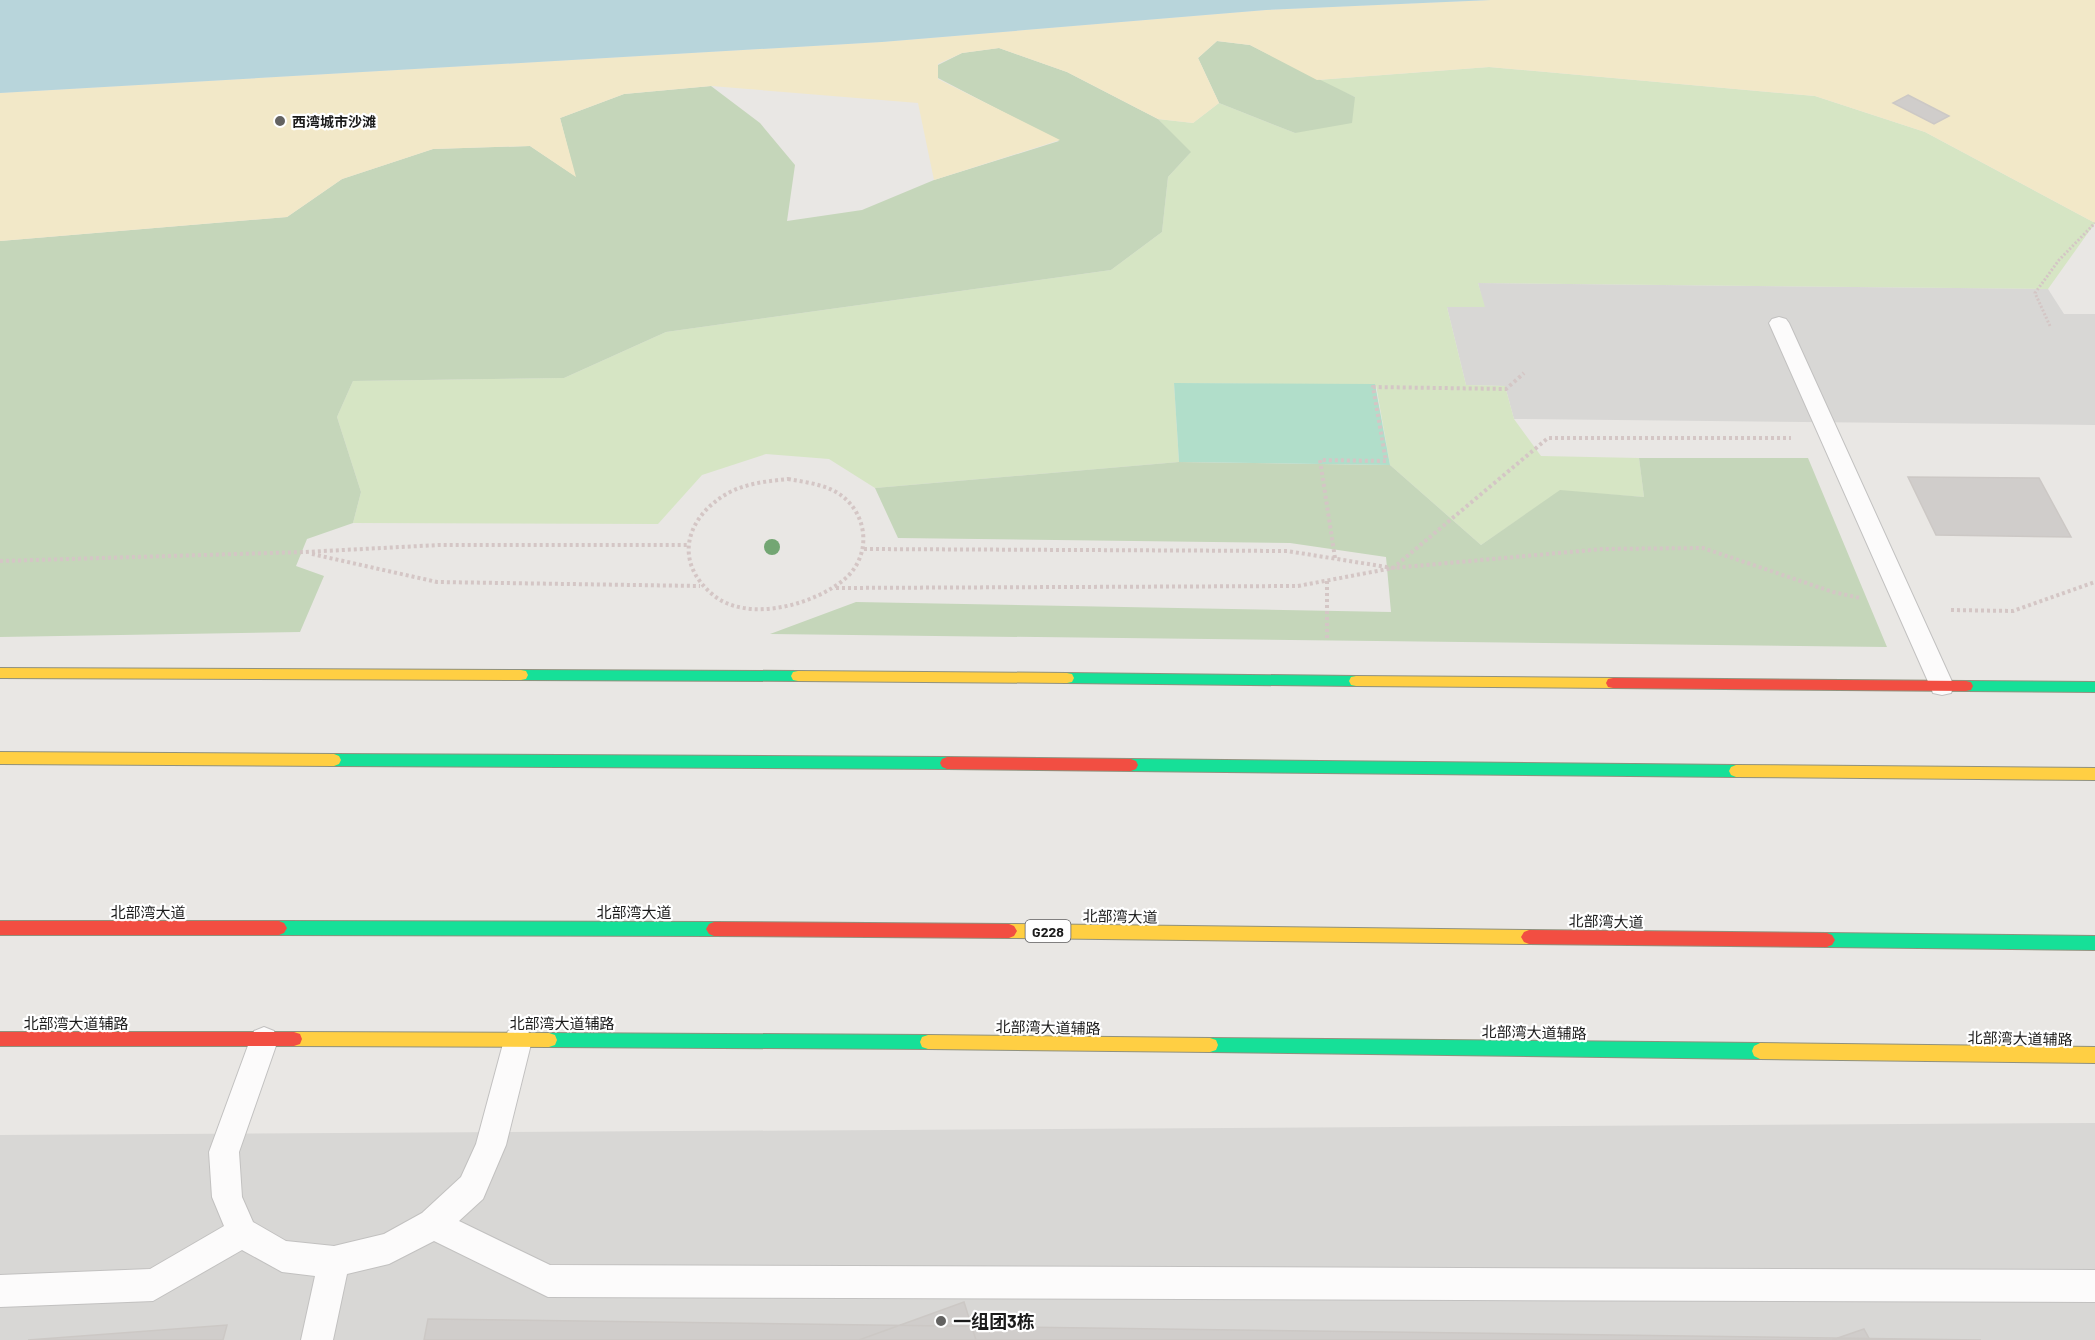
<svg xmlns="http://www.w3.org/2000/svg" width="2095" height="1340" font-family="Barlow,'Noto Sans SC',sans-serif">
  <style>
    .residential { fill: #d8d7d5 }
    .grass { fill: #d6e5c4 }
    .forest { fill: #c5d6ba }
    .sand { fill: #f2e8c8 }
    .pitch { fill: #b1deca }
    .water { fill: #b8d5db }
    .building { fill: #d0cdcb; stroke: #ccc8c5; stroke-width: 1.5 }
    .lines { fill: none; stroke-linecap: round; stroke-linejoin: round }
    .lane-casing { stroke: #c2c1c0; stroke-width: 2 }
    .fast-casing { stroke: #90917d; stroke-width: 2 }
    .slow-casing { stroke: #90917d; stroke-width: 2 }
    .jam-casing { stroke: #90917d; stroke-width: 2 }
    .path-far1 { stroke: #d4c6c5; stroke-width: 3; stroke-dasharray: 2 2; stroke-linecap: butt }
    .path { stroke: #d4c6c5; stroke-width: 4; stroke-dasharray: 3 3; stroke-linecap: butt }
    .lane { fill: #fcfbfb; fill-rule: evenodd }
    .fast { fill: #16e098; fill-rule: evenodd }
    .slow { fill: #ffcf43; fill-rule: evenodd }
    .jam { fill: #f24e42; fill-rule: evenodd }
    .tree { fill: #73a673 }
    .poi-dot { fill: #636261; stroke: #fff; stroke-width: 2 }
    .labels { text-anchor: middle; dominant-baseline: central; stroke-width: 4.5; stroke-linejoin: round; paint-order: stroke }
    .far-poi-label { font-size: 14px; font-weight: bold; fill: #1b1b1b; stroke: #fff; text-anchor: start }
    .shield { fill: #fff; stroke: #5f5f5f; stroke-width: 1.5 }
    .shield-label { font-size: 14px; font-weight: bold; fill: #1b1b1b }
    .street-label { font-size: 15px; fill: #1b1b1b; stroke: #fff }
    .near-poi-label { font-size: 18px; font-weight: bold; fill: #1b1b1b; stroke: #fff; text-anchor: start }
  </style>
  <rect width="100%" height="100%" fill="#e9e7e4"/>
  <path class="residential" d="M 1478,283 L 2048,289 L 2064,314 L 2095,314 L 2095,425 L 1514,419 L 1505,386 L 1466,385 L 1447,307 L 1484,307 Z
    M 2095,1123 L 2095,1340 L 0,1340 L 0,1135 Z"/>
  <path class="grass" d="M 1489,67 L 1815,96 L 1925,132 L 2095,223 L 2048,289 L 1478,283 L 1485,307 L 1447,307 L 1466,385 L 1505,386 L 1514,419 L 1541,456 L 1639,458 L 1644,497 L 1560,491 L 1481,545 L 1390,465 L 1376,385 L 1174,383 L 1179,462 L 875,488 L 829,459 L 766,454 L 702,475 L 658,524 L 353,523 L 361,492 L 337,417 L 353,381 L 564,378 L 666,332 L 1111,270 L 1162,232 L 1168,177 L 1190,153 L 1158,119 L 1193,123 L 1219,103 L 1295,133 L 1355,97 L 1317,80 Z"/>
  <path class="forest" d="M 1217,41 L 1250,45 L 1355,97 L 1352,123 L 1295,133 L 1219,103 L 1198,58 Z
    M 999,48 L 1067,72 L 1158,119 L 1191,152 L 1168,177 L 1162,232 L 1111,270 L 666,332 L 564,378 L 353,381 L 337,417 L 361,492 L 353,523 L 307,539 L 296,566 L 324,576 L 300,632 L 0,637 L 0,241 L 287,217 L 342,179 L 433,149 L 530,146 L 575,176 L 560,118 L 624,94 L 711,86 L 760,123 L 795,165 L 787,221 L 862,210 L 934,180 L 1059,141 L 938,78 L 938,65 L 962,53 Z
    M 1639,458 L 1808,458 L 1887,647 L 770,634 L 856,602 L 1391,612 L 1386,557 L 1290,543 L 898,538 L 875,488 L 1179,462 L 1390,465 L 1481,545 L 1560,490 L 1644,497 Z"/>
  <path class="sand" d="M 1491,0 L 2095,0 L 2095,223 L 1925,132 L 1815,96 L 1489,67 L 1317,80 L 1250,45 L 1217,41 L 1198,58 L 1219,103 L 1193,123 L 1158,119 L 1067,72 L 999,48 L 962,53 L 938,64 L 938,79 L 1060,140 L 934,180 L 918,103 L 711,86 L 624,94 L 560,118 L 576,177 L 530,146 L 433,149 L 342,179 L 287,217 L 0,241 L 0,93 L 882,42 L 1266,10 Z"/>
  <path class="pitch" d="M 1174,383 L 1375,384 L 1390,465 L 1179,462 Z"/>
  <path class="water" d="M 0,0 L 1491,0 L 1266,10 L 882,42 L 0,93 Z"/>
  <path class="building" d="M 1908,95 L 1949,116 L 1934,124 L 1893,103 Z
    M 1908,477 L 2039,478 L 2071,537 L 1936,535 Z
    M 964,1302 L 976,1340 L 859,1340 Z
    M 428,1319 L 1981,1340 L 424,1340 Z
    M 227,1325 L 223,1340 L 28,1340 Z
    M 1864,1329 L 1870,1340 L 1832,1340 Z"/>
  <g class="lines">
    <defs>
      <path id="lane" d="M 1779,317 L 1786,319 L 1789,323 L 1954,686 L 1951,693 L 1942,695 L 1933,693 L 1930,686 L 1769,323 L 1772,319 Z
        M 264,1027 L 274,1031 L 278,1040 L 239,1152 L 242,1197 L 253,1222 L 286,1241 L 334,1246 L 384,1234 L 422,1213 L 461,1177 L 476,1144 L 504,1040 L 508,1031 L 518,1027 L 528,1031 L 532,1040 L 506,1145 L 483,1199 L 459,1221 L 550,1265 L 2095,1270 L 2095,1302 L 548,1297 L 434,1241 L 389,1264 L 347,1274 L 333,1340 L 301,1340 L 315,1276 L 282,1272 L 242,1250 L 153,1301 L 0,1307 L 0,1275 L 150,1269 L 224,1226 L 212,1197 L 209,1152 L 250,1040 L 254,1031 Z"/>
      <path id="fast" d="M 521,670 L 798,671 L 803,672 L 805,676 L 803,680 L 798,681 L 521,680 L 516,679 L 514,675 L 516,671 Z
        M 1067,673 L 1356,676 L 1361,677 L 1363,681 L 1361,685 L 1356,686 L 1067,683 L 1062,682 L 1060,678 L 1062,674 Z
        M 1966,681 L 2095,682 L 2095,692 L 1966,691 L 1961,690 L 1959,686 L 1961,682 Z
        M 334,754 L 947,757 L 952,759 L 954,763 L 952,767 L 947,769 L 334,766 L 329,764 L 327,760 L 329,756 Z
        M 1131,759 L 1736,765 L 1741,767 L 1743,771 L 1741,775 L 1736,777 L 1131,771 L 1126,769 L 1124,765 L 1126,761 Z
        M 279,921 L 714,922 L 719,924 L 722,929 L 719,934 L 714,936 L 279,935 L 274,933 L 271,928 L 274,923 Z
        M 1827,933 L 2095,936 L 2095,950 L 1827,947 L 1822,945 L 1819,940 L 1822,935 Z
        M 549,1033 L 928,1035 L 934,1037 L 936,1042 L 934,1047 L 928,1049 L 549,1047 L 543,1045 L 541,1040 L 543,1035 Z
        M 1210,1038 L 1760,1043 L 1766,1046 L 1768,1051 L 1766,1056 L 1760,1059 L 1210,1052 L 1204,1050 L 1202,1045 L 1204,1040 Z"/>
      <path id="slow" d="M 0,668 L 521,670 L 526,671 L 528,675 L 526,679 L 521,680 L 0,678 Z
        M 798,671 L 1067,673 L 1072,674 L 1074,678 L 1072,682 L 1067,683 L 798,681 L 793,680 L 791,676 L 793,672 Z
        M 1356,676 L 1613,678 L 1618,679 L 1620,683 L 1618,687 L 1613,688 L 1356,686 L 1351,685 L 1349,681 L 1351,677 Z
        M 0,752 L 334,754 L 339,756 L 341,760 L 339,764 L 334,766 L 0,764 Z
        M 1736,765 L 2095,768 L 2095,780 L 1736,777 L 1731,775 L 1729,771 L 1731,767 Z
        M 1009,924 L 1529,930 L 1534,932 L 1537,937 L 1534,942 L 1529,944 L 1009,938 L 1004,936 L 1001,931 L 1004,926 Z
        M 294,1032 L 549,1033 L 555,1035 L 557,1040 L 555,1045 L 549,1047 L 294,1046 L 288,1044 L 286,1039 L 288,1034 Z
        M 928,1035 L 1210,1038 L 1216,1040 L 1218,1045 L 1216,1050 L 1210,1052 L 928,1049 L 922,1047 L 920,1042 L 922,1037 Z
        M 1760,1043 L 2095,1047 L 2095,1063 L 1760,1059 L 1754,1056 L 1752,1051 L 1754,1046 Z"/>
      <path id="jam" d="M 1613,678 L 1966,681 L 1971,682 L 1973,686 L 1971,690 L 1966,691 L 1613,688 L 1608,687 L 1606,683 L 1608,679 Z
        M 947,757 L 1131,759 L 1136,761 L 1138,765 L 1136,769 L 1131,771 L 947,769 L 942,767 L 940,763 L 942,759 Z
        M 0,921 L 279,921 L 284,923 L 287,928 L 284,933 L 279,935 L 0,935 Z
        M 714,922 L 1009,924 L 1014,926 L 1017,931 L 1014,936 L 1009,938 L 714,936 L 709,934 L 706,929 L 709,924 Z
        M 1529,930 L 1827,933 L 1832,935 L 1835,940 L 1832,945 L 1827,947 L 1529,944 L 1524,942 L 1521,937 L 1524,932 Z
        M 0,1032 L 294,1032 L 300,1034 L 302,1039 L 300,1044 L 294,1046 L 0,1046 Z"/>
    </defs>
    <use href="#lane" class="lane-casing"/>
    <use href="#fast" class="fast-casing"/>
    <use href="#slow" class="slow-casing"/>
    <use href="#jam" class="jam-casing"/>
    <path class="path-far1" d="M 2050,326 L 2035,293 L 2059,260 L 2095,223"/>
    <path class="path" d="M 788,479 C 804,482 822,484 836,492 C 867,510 873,552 847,577 C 816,605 746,624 712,594 C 672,560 687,515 730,492 C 748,483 769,481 788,479 Z
      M 864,549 L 1287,551 L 1393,568 L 1603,549 L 1703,548 L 1833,592 L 1860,598
      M 312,554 L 437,582 L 700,586
      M 1335,558 L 1320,460 L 1386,461 L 1373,387 L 1506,389 L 1524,373
      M 0,561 L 305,552 L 439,545 L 687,545
      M 1327,581 L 1327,640
      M 836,588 L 1298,586 L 1393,568 L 1548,438 L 1791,438
      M 1951,610 L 2013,611 L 2095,582"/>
    <use href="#lane" class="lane"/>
    <use href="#fast" class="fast"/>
    <use href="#slow" class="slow"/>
    <use href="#jam" class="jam"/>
  </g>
  <circle class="tree" cx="772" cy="547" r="8"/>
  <g class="poi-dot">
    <circle cx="280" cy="121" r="6"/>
    <circle cx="941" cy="1321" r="6"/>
  </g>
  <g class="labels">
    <g class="far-poi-label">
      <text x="292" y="121">西湾城市沙滩</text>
    </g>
    <rect class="shield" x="1025.5" y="920" width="45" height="22" rx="4.5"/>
    <g class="shield-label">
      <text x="1048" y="931">G228</text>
    </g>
    <g class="street-label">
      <text x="148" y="912">北部湾大道</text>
      <text x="634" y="912">北部湾大道</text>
      <text transform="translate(1120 916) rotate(1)">北部湾大道</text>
      <text transform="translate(1606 921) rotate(1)">北部湾大道</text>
      <text x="76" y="1023">北部湾大道辅路</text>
      <text x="562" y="1023">北部湾大道辅路</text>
      <text transform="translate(1048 1027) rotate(1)">北部湾大道辅路</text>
      <text transform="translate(1534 1032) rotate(1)">北部湾大道辅路</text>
      <text transform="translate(2020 1038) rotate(1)">北部湾大道辅路</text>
    </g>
    <g class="near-poi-label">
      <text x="953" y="1321">一组团3栋</text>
    </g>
  </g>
</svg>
